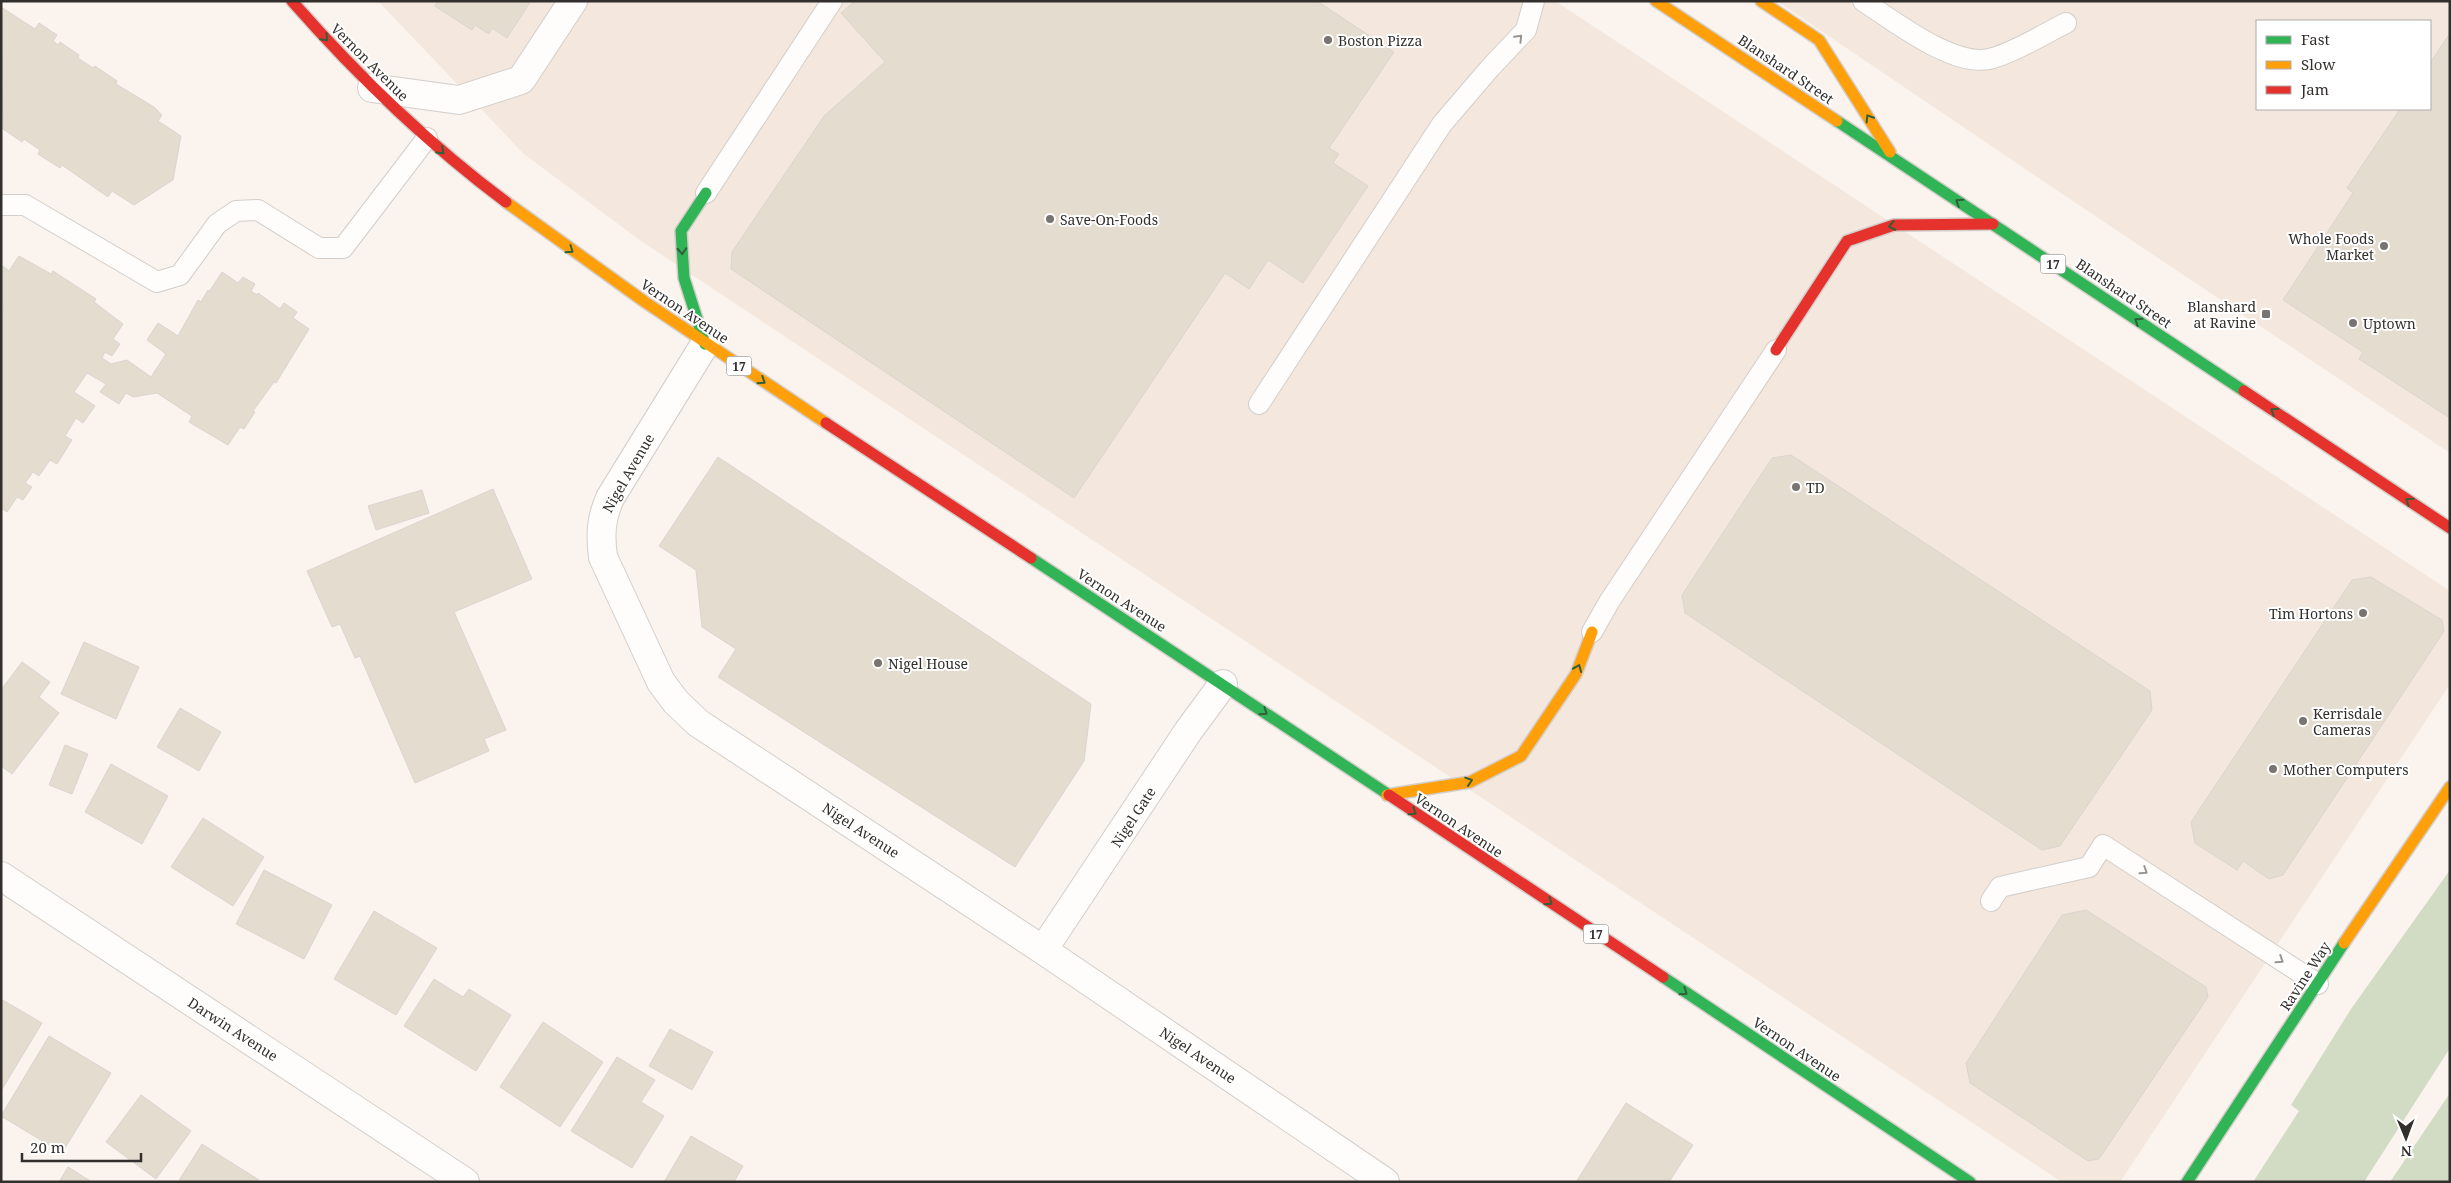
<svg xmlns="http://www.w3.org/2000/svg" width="2451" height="1183" font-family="'Noto Serif',serif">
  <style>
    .built { fill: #f4e7dd; fill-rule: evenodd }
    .green { fill: #d2dcc4 }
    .building { fill: #e5dcd0; stroke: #dad5d1 }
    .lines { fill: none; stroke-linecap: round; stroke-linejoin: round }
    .lane-casing { stroke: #d3ceca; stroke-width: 22 }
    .street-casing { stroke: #d3ceca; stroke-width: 30 }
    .fast-casing { stroke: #d3ceca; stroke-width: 14 }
    .slow-casing { stroke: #d3ceca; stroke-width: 14 }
    .jam-casing { stroke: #d3ceca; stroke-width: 14 }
    .lane { stroke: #fefdfc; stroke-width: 20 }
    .street { stroke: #fefdfc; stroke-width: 28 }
    .fast { stroke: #30b455; stroke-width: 11 }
    .slow { stroke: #ff9f0a; stroke-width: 11 }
    .jam { stroke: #e5322d; stroke-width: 11 }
    .oneway { stroke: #325e3a }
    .oneway2 { stroke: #989694 }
    .poi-dot { fill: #797470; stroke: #fff; stroke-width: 2 }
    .labels { text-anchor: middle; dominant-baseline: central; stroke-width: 4; stroke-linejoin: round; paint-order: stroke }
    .shield { fill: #fff; stroke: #706d6b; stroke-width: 1 }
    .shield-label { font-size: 12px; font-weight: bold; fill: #332f2c }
    .poi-label { font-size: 14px; fill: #332f2c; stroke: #fff; text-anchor: start }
    .street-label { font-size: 14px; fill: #332f2c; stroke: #fff }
  </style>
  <rect width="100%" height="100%" fill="#faf3ee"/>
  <path class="built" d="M 378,1 L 1555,1 L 2450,591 L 2450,684 L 2120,1182 L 2062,1182 L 641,241 L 524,154 Z
    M 1777,1 L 2450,1 L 2450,453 L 2061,193 ZM 2257,21 L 2430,21 L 2430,109 L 2257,109 Z"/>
  <path class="green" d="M 2450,870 L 2450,1048 L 2364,1182 L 2253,1182 L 2299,1111 L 2291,1105 L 2351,1009 Z
    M 2450,1093 L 2450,1182 L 2390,1182 Z"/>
  <path class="building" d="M 437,1 L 531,1 L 507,38 L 492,28 L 489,34 L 475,25 L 472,30 L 435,6 Z
    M 855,1 L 1317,1 L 1394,52 L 1329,148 L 1339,154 L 1333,163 L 1368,186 L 1303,283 L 1268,260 L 1249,289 L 1225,273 L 1074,498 L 731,269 L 732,252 L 824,116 L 885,62 L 841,13 Z
    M 1,7 L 35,29 L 39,23 L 57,35 L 53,41 L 58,45 L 60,42 L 79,55 L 78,58 L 93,68 L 95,66 L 117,81 L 116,84 L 154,107 L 162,115 L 158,121 L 181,136 L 173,180 L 134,205 L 112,191 L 108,197 L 62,165 L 60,168 L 38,154 L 40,150 L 24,139 L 22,142 L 3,129 Z
    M 2450,33 L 2450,418 L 2359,359 L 2363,352 L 2283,300 L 2353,193 L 2347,188 L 2400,109 L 2430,109 L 2430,63 Z
    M 19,256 L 51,274 L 53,271 L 96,299 L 94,302 L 123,324 L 113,339 L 120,344 L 112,356 L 105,352 L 102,358 L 111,364 L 127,360 L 151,377 L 166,354 L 147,340 L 158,323 L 178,336 L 198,300 L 201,302 L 208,290 L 209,292 L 222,272 L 238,283 L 243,277 L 255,284 L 251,291 L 257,295 L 258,293 L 280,309 L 284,303 L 297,312 L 293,318 L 309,329 L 276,383 L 274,382 L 253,411 L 255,412 L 244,429 L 240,427 L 228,445 L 189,422 L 192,416 L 157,393 L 133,397 L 126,393 L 119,404 L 100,392 L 106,384 L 87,373 L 74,392 L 95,406 L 83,423 L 76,418 L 65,436 L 72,440 L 57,464 L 50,460 L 39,476 L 33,472 L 25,483 L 32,487 L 23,500 L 17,497 L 7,512 L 1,508 L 1,310 L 4,306 L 1,304 L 1,268 L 3,266 L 9,271 Z
    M 1791,455 L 2150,691 L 2152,710 L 2060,846 L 2042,850 L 1685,613 L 1682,595 L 1772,458 Z
    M 718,457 L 1091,704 L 1084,761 L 1015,867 L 718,677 L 736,649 L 702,627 L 696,570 L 659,546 Z
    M 493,489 L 532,579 L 454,612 L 506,730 L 484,739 L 489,751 L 415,783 L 360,656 L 355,658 L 340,624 L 332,627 L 307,571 Z
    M 422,490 L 429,513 L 376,530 L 368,506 Z
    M 2371,577 L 2442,620 L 2444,631 L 2283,875 L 2269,879 L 2243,861 L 2237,870 L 2195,843 L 2191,822 L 2352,580 Z
    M 84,642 L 139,667 L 116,719 L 61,694 Z
    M 22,662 L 50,682 L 39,697 L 59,713 L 12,774 L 1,766 L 1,690 Z
    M 180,708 L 221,732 L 199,771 L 157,747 Z
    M 65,745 L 88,754 L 72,794 L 49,785 Z
    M 111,764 L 168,796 L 142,844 L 85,812 Z
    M 203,818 L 264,857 L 233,906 L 171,867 Z
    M 264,870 L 332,905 L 304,959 L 236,924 Z
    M 2086,910 L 2206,987 L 2208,997 L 2099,1159 L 2088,1161 L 1970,1083 L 1966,1063 L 2062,915 Z
    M 374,911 L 437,948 L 396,1015 L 334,979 Z
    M 434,979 L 463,997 L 469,989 L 511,1015 L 476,1071 L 404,1026 Z
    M 1,999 L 42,1023 L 1,1091 Z
    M 543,1022 L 603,1062 L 560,1127 L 500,1087 Z
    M 670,1029 L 713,1052 L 692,1090 L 649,1066 Z
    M 49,1036 L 111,1073 L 62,1153 L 1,1116 Z
    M 617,1057 L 655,1080 L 641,1102 L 664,1116 L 632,1168 L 571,1131 Z
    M 141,1095 L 191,1131 L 156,1179 L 106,1142 Z
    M 1626,1103 L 1693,1145 L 1669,1182 L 1576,1182 Z
    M 691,1136 L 743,1166 L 734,1182 L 664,1182 Z
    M 202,1144 L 259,1180 L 258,1182 L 178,1182 Z
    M 68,1167 L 92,1182 L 59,1182 Z"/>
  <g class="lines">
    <defs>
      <path id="lane" d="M 1863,1 C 1894,21 1956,70 1993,58 C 2017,51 2044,34 2066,23
        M 706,193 L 832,1
        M 1,205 L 25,205 L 157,282 L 180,275 L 217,224 L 236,211 L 258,210 L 319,248 L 343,248 L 427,138
        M 1259,404 L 1442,124 L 1490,68 L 1526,30 L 1534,1
        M 1592,632 L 1609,602 L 1776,350
        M 1991,901 L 2000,887 L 2089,867 L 2103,845 L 2318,984"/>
      <path id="street" d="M 372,88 L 459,100 L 521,80 L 573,1
        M 705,344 L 610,498 C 601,519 600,534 603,557 L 661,682 L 676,702 L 698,723 L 1043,950 L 1385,1182
        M 1,876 L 465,1182
        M 1043,950 L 1189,730 L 1223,684"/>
      <path id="fast" d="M 1837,121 L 2244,391
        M 705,344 L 684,278 L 681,231 L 706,193
        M 1031,558 L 1389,795
        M 1663,977 L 1970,1182
        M 2187,1182 L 2344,943"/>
      <path id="slow" d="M 1656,1 L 1837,121
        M 1761,1 L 1819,40 L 1890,152
        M 506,202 L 645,302 L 826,423
        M 1387,795 L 1470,782 L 1521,756 L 1576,674 L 1592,632
        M 2344,943 L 2450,787"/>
      <path id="jam" d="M 292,1 C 357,75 427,143 506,202
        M 1776,350 L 1847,241 L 1894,225 L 1993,224
        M 2244,391 L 2450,528
        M 826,423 L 1031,558
        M 1389,795 L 1663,977"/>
    </defs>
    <use href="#lane" class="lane-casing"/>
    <use href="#street" class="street-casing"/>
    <use href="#fast" class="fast-casing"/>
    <use href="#slow" class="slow-casing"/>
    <use href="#jam" class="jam-casing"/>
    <use href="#lane" class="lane"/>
    <use href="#street" class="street"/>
    <use href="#fast" class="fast"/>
    <use href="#slow" class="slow"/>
    <use href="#jam" class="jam"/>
  </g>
  <defs><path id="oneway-chevron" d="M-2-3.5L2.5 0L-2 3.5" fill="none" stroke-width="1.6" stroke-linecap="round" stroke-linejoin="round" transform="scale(1.25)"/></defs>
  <g class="oneway">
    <use href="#oneway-chevron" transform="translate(325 38) rotate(47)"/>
    <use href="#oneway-chevron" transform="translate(1869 118) rotate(-122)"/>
    <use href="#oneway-chevron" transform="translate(441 151) rotate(43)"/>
    <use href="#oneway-chevron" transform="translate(1959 202) rotate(-147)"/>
    <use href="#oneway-chevron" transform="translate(1892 226) rotate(168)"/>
    <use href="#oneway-chevron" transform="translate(570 250) rotate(35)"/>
    <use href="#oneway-chevron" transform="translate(682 251) rotate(87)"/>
    <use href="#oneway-chevron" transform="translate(2138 321) rotate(-146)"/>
    <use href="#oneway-chevron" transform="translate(762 381) rotate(33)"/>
    <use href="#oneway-chevron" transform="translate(2274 411) rotate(-146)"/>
    <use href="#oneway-chevron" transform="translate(2409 501) rotate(-146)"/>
    <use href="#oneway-chevron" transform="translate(1578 668) rotate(-68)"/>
    <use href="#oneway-chevron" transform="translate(1264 712) rotate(34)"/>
    <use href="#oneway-chevron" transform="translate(1469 781) rotate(-18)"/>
    <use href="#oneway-chevron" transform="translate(1413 812) rotate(34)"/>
    <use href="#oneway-chevron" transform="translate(1549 902) rotate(34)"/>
    <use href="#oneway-chevron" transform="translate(1684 992) rotate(34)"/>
  </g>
  <g class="oneway2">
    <use href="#oneway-chevron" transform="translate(1519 38) rotate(-46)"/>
    <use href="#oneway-chevron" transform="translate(2144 871) rotate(33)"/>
    <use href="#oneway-chevron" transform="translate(2280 960) rotate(33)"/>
  </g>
  <g class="poi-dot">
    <circle cx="1328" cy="40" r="5"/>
    <circle cx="1050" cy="219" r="5"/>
    <circle cx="2384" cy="246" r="5"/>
    <rect x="2261" y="309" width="10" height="10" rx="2.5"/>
    <circle cx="2353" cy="323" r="5"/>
    <circle cx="1796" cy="487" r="5"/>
    <circle cx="2363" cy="613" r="5"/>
    <circle cx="878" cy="663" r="5"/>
    <circle cx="2303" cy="721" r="5"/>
    <circle cx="2273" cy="769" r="5"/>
  </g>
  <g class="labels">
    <g class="shield">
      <rect x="2040.5" y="254.5" width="25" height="19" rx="4"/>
      <rect x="726.5" y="356.5" width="25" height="19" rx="4"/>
      <rect x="1583.5" y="924.5" width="25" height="19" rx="4"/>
    </g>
    <g class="shield-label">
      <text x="2053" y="264">17</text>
      <text x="739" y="366">17</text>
      <text x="1596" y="934">17</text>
    </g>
    <g class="poi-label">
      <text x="1338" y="40">Boston Pizza</text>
      <text x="1060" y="219">Save-On-Foods</text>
      <text x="2374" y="238" text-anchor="end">Whole Foods<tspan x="2374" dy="16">Market</tspan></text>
      <text x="2256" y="306" text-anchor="end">Blanshard<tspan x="2256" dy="16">at Ravine</tspan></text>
      <text x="2363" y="323">Uptown</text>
      <text x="1806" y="487">TD</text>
      <text x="2353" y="613" text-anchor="end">Tim Hortons</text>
      <text x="888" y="663">Nigel House</text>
      <text x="2313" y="713">Kerrisdale<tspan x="2313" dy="16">Cameras</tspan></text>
      <text x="2283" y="769">Mother Computers</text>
    </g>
    <g class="street-label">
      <text transform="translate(370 62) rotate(45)">Vernon Avenue</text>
      <text transform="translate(1786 69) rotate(34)">Blanshard Street</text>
      <text transform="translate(2124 293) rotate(34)">Blanshard Street</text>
      <text transform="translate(685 311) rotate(34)">Vernon Avenue</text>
      <text transform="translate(628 473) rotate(-60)">Nigel Avenue</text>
      <text transform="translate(1122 600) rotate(33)">Vernon Avenue</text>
      <text transform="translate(1133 817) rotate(-57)">Nigel Gate</text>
      <text transform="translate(1459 825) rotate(34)">Vernon Avenue</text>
      <text transform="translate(861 830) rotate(33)">Nigel Avenue</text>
      <text transform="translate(2305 976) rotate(-57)">Ravine Way</text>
      <text transform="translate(233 1029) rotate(33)">Darwin Avenue</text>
      <text transform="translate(1797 1049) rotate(34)">Vernon Avenue</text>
      <text transform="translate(1198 1055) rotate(34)">Nigel Avenue</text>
    </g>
  </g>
  <rect width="2451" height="1183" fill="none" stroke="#332f2c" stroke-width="5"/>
  <rect x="2256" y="20" width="175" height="90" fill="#ffffff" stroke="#adacab"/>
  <rect x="2266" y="36" width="25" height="8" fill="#30b455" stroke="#adacab"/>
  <text x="2301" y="45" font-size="15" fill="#332f2c">Fast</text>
  <rect x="2266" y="61" width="25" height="8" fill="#ff9f0a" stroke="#adacab"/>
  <text x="2301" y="70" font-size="15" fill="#332f2c">Slow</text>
  <rect x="2266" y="86" width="25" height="8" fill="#e5322d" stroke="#adacab"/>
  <text x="2301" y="95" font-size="15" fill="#332f2c">Jam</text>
  <g transform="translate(2406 1138) rotate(179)" stroke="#ffffff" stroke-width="4" paint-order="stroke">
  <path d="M0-4L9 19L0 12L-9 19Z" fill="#332f2c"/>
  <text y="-8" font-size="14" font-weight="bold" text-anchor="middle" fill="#332f2c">N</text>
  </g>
  <path d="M22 1153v8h119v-8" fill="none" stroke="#332f2c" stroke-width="2.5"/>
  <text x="30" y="1153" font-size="15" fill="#332f2c" stroke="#ffffff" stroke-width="4" paint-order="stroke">20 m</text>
</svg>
